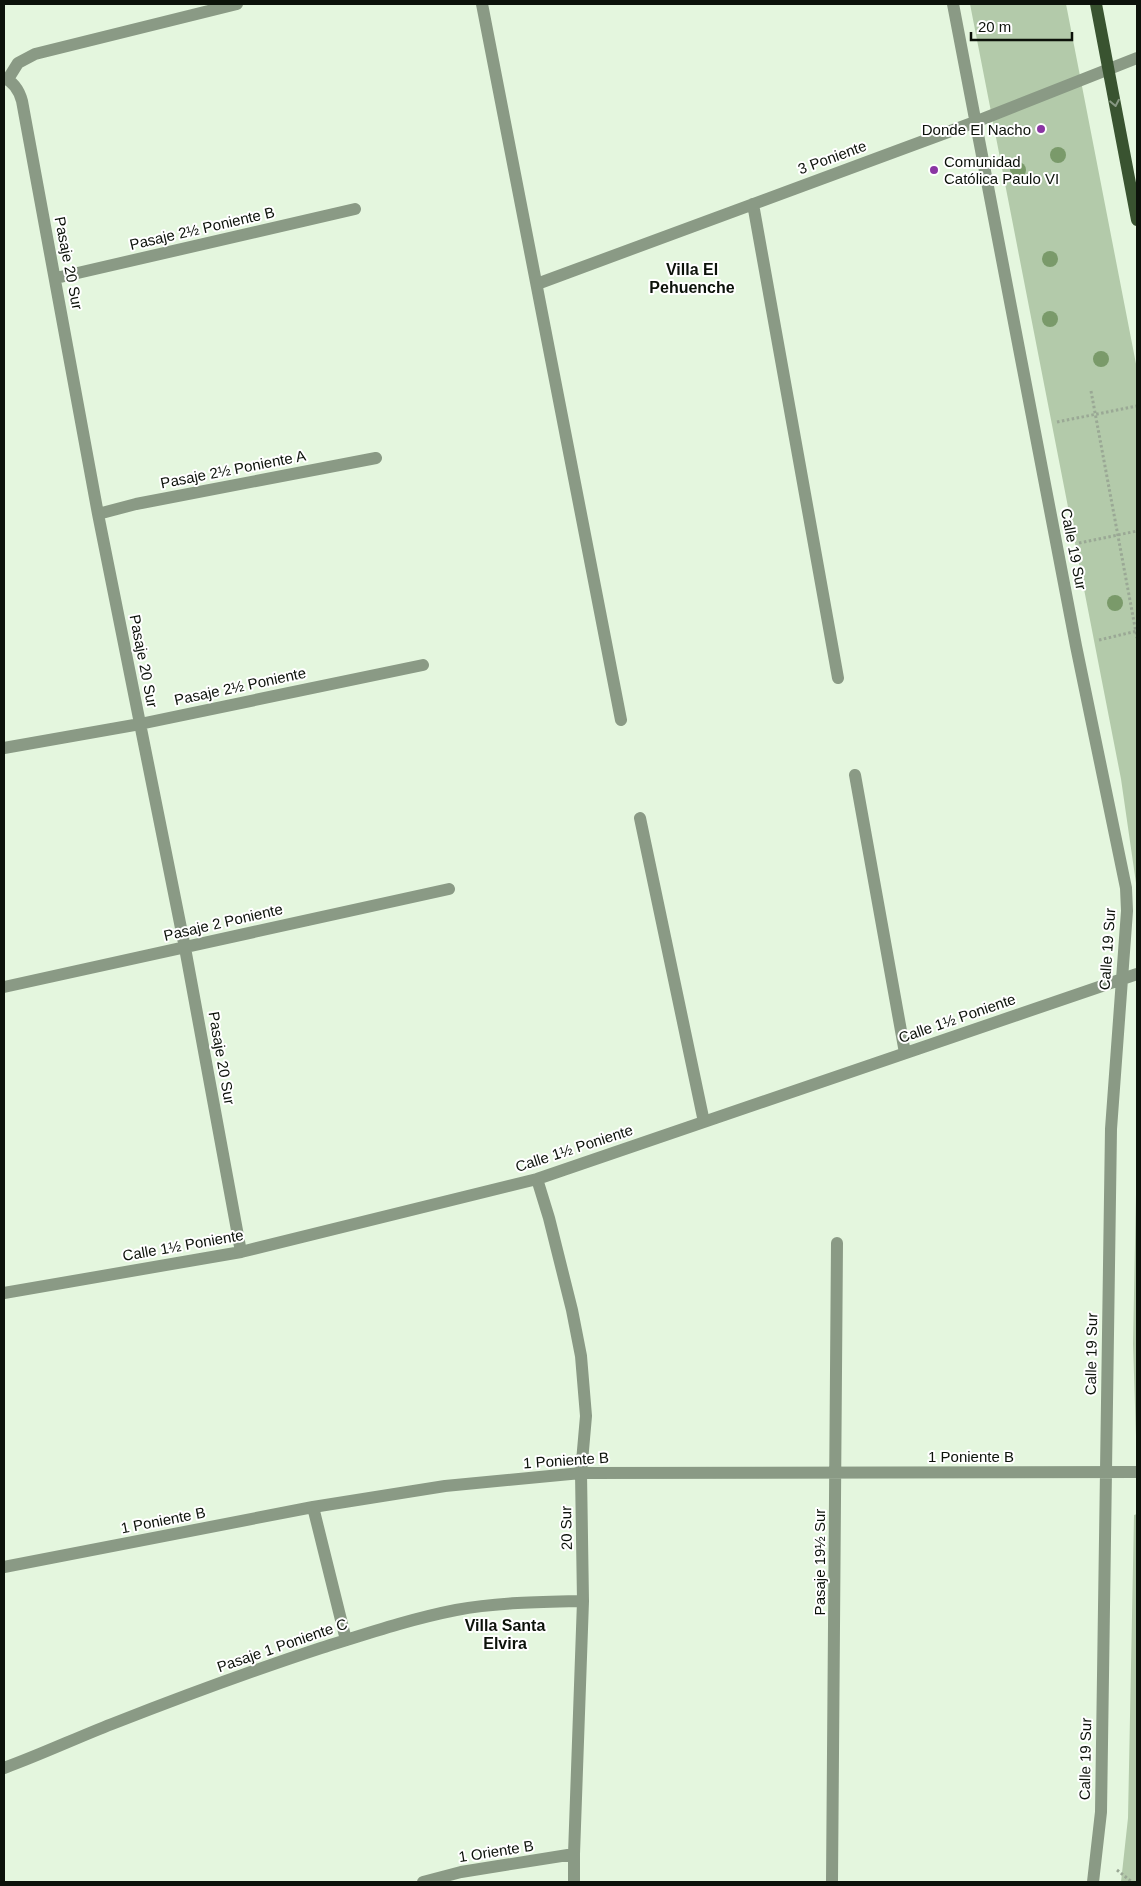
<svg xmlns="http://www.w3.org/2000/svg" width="1141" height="1886" font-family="Arial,sans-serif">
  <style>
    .green { fill: #b3caaa }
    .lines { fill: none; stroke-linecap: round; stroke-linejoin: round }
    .path { stroke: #9aa895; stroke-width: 3; stroke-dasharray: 2.5 2.5; stroke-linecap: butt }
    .minor { stroke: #8a9a85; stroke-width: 12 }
    .major { stroke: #395330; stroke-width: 12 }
    .tree { fill: #7a9a6a }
    .oneway { stroke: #889883 }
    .poi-dot { fill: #8a35a3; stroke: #fff; stroke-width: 2 }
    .labels { text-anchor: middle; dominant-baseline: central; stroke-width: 4; stroke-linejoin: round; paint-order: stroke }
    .poi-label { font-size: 15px; fill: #0c120a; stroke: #fff; text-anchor: end }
    .street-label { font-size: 15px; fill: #0c120a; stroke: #fff }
    .neighbourhood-label { font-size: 16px; font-weight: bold; fill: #0c120a; stroke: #fff }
  </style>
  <rect width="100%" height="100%" fill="#e4f6de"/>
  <path class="green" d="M 970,4 L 1066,4 L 1137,369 L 1137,890 L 1121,779 Z
    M 1137,1145 L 1137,1436 L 1136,1436 L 1133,1344 Z
    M 1137,1514 L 1137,1882 L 1121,1882 L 1128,1818 L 1134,1515 Z"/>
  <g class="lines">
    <path class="path" d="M 1091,391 L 1137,638
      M 1057,422 L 1137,406
      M 1079,543 L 1137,531
      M 1099,640 L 1137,631
      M 1117,1870 L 1132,1882"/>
    <path class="minor" d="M 482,4 L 621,720
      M 953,4 L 1076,646 L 1126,888 L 1127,911 L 1111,1129 L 1101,1812 L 1093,1882
      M 4,78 C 14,82 19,90 22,101 L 98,514 L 185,948 L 241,1252
      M 8,79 L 18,63 L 35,54 L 237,4
      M 753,204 L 838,678
      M 56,278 L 355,209
      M 537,284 L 975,122 L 1137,58
      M 98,514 L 136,504 L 376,458
      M 4,748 L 140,724 L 423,665
      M 855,775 L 905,1053
      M 640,818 L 704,1122
      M 4,987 L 449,889
      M 537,1179 L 549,1218 L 572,1310 L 581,1356 L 586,1416 L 581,1473 L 583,1601 L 574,1854 L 574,1882
      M 4,1293 L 241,1252 L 537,1179 L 1137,974
      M 313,1507 L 346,1640
      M 4,1567 L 313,1507 L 445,1486 L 581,1473 L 1137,1472
      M 4,1768 C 40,1755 76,1738 112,1724 C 181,1697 251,1671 321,1648 C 366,1634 410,1619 456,1610 C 498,1602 541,1602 583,1601
      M 423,1882 L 461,1872 L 574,1854
      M 832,1882 L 837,1243"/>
    <path class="major" d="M 1096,4 L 1137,220"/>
  </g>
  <g class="tree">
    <circle cx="1058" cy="155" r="8"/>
    <circle cx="1018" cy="170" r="8"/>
    <circle cx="1050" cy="259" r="8"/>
    <circle cx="1050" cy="319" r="8"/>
    <circle cx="1101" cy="359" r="8"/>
    <circle cx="1115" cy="603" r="8"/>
  </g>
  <defs><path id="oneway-chevron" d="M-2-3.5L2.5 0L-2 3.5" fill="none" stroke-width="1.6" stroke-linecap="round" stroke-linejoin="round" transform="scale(1.25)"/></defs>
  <use class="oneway" href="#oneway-chevron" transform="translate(1115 103) rotate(79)"/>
  <g class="poi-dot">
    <circle cx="1041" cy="129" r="5"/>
    <circle cx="934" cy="170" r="5"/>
  </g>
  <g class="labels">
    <g class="poi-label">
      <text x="1031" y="129">Donde El Nacho</text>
      <text x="944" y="161" text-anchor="start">Comunidad<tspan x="944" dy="17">Católica Paulo VI</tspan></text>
    </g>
    <g class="street-label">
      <text transform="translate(832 157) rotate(-20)">3 Poniente</text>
      <text transform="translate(202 228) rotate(-13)">Pasaje 2½ Poniente B</text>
      <text transform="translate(69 263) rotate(79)">Pasaje 20 Sur</text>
      <text transform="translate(233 469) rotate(-11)">Pasaje 2½ Poniente A</text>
      <text transform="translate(1074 549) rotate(79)">Calle 19 Sur</text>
      <text transform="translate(144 661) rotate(79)">Pasaje 20 Sur</text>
      <text transform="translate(240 686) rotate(-12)">Pasaje 2½ Poniente</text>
      <text transform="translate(223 922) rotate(-13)">Pasaje 2 Poniente</text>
      <text transform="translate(1107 949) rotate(-86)">Calle 19 Sur</text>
      <text transform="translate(957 1018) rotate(-19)">Calle 1½ Poniente</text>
      <text transform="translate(222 1058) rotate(80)">Pasaje 20 Sur</text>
      <text transform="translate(574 1148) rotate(-18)">Calle 1½ Poniente</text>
      <text transform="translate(183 1245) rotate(-10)">Calle 1½ Poniente</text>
      <text transform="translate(1091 1354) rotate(-89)">Calle 19 Sur</text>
      <text x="971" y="1456">1 Poniente B</text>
      <text transform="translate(566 1460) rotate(-4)">1 Poniente B</text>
      <text transform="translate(163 1520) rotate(-11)">1 Poniente B</text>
      <text transform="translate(566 1528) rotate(-91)">20 Sur</text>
      <text transform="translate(819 1562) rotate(-90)">Pasaje 19½ Sur</text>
      <text transform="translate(282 1645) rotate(-19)">Pasaje 1 Poniente C</text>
      <text transform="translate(1085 1759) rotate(-89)">Calle 19 Sur</text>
      <text transform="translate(496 1851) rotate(-9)">1 Oriente B</text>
    </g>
    <g class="neighbourhood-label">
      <text x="692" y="269">Villa El<tspan x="692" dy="18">Pehuenche</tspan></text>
      <text x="505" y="1625">Villa Santa<tspan x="505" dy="18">Elvira</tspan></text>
    </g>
  </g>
  <rect width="1141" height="1886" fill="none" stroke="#0c120a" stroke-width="10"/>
  <path d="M971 32v8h101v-8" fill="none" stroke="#0c120a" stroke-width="2.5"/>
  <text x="978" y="32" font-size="15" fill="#0c120a" stroke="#ffffff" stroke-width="4" paint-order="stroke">20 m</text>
</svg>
